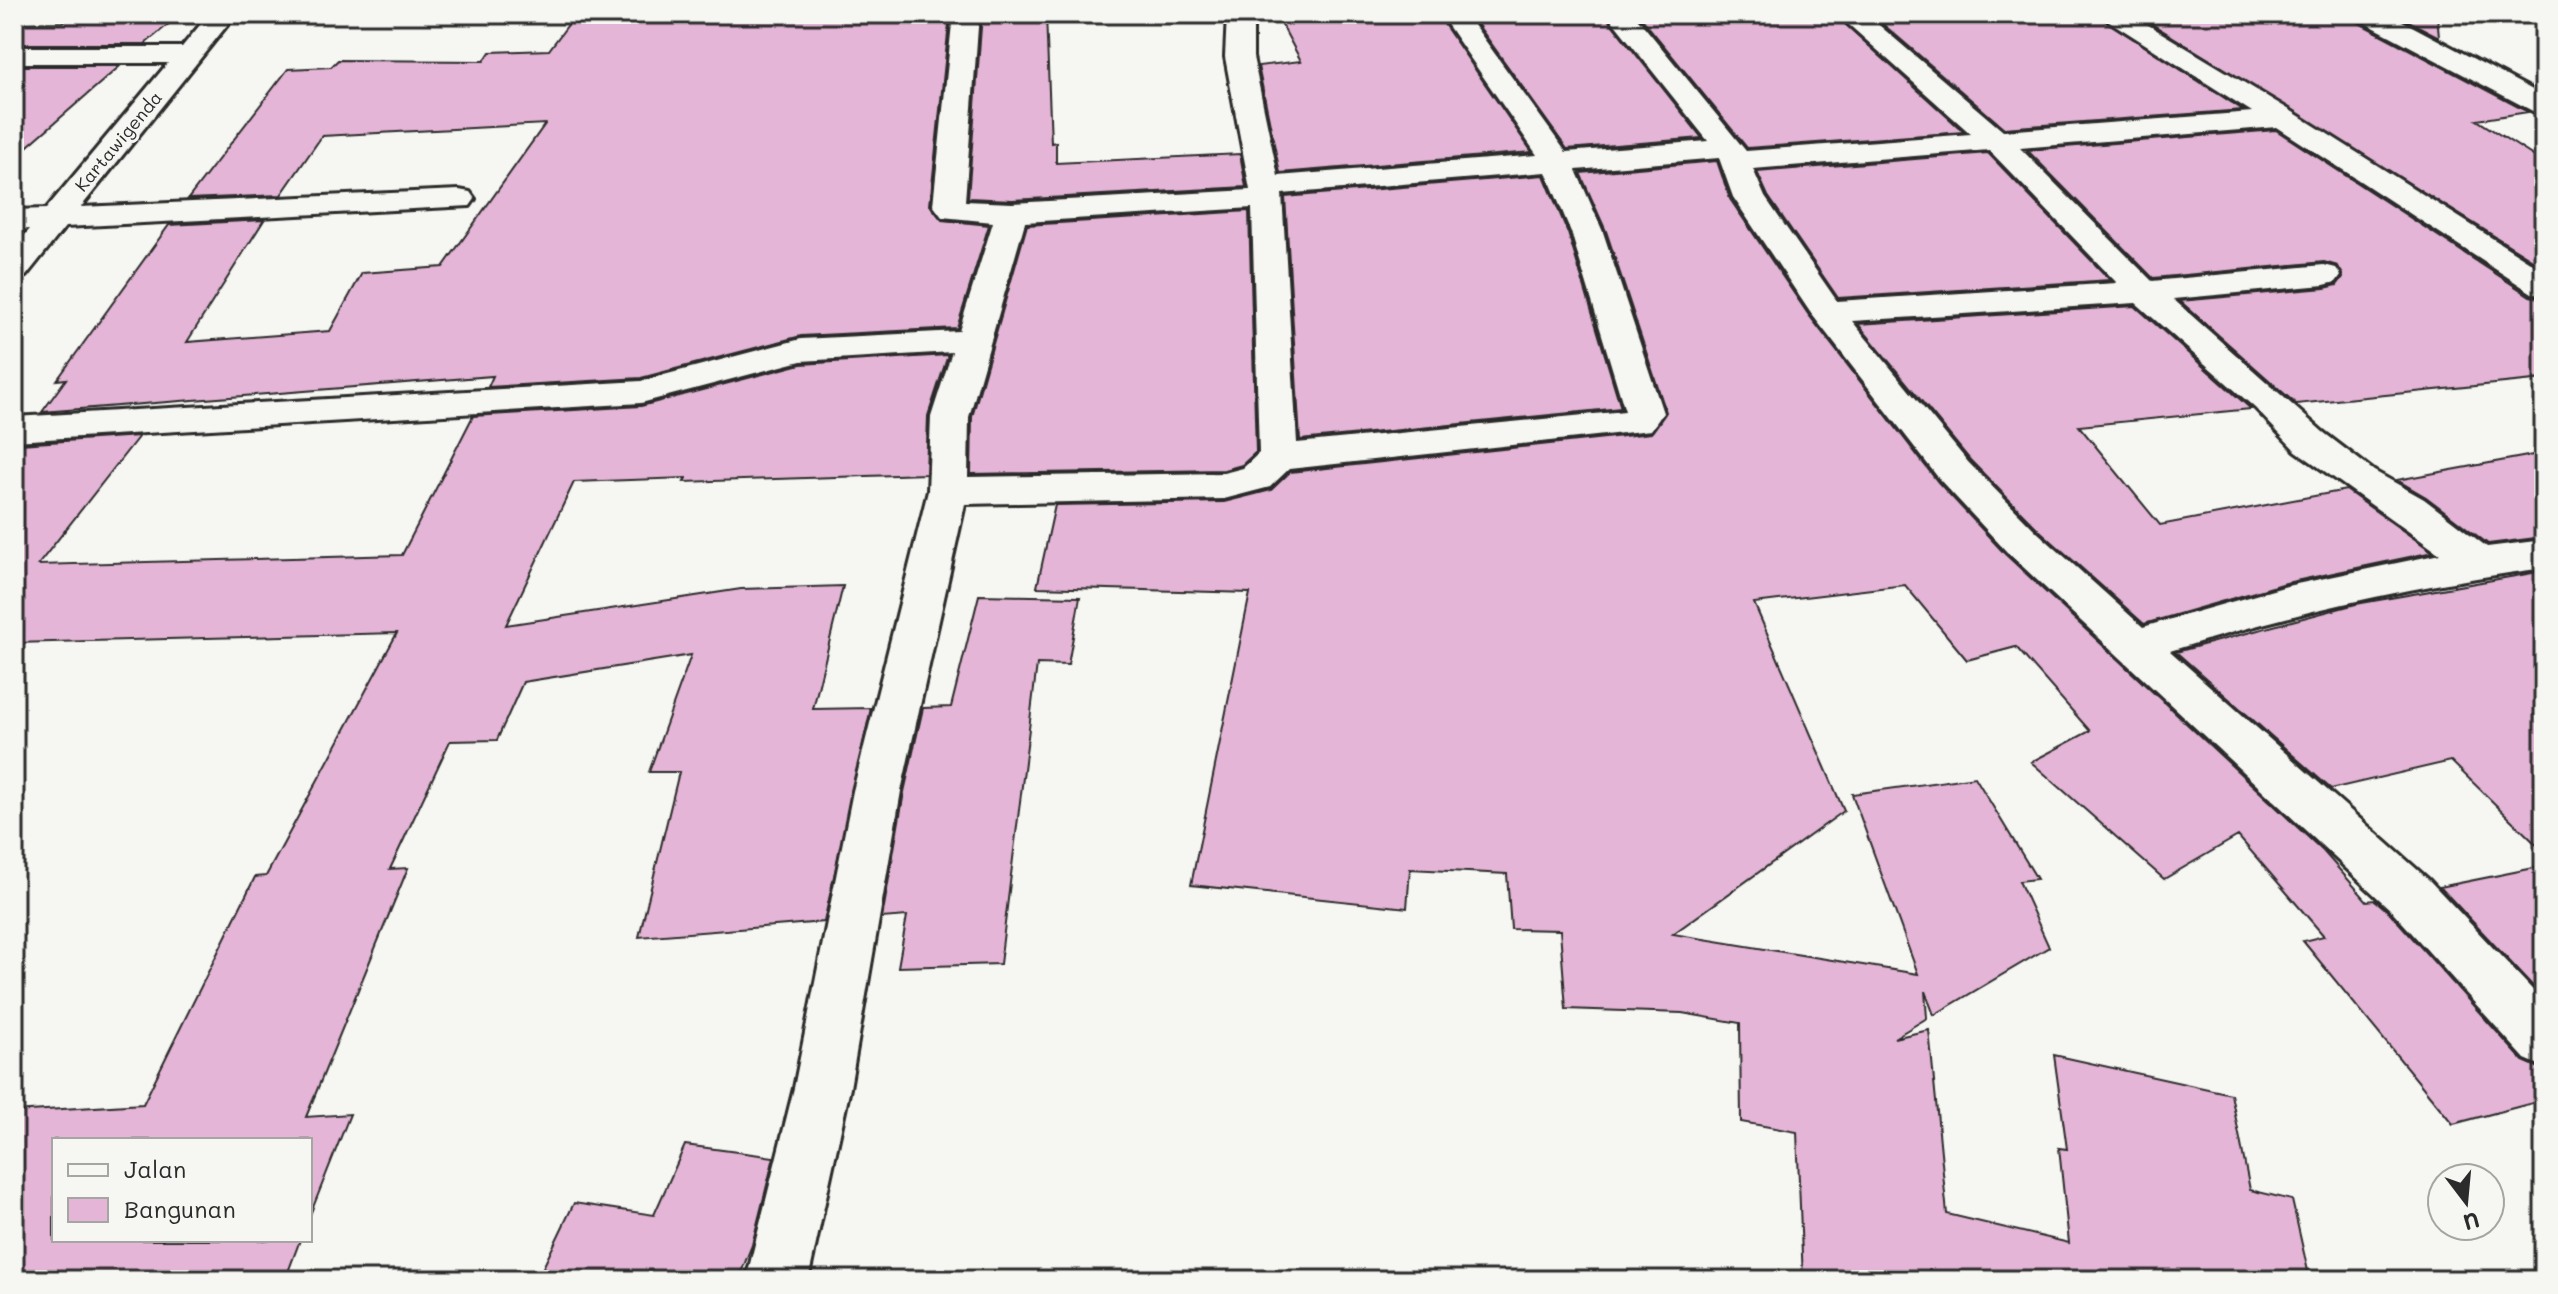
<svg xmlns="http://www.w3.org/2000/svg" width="2558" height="1294" font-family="Mali,sans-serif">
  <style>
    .building { fill: #e4b5d6; stroke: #2b2b2b; stroke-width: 2 }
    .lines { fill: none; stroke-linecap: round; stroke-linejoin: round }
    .minor-casing { stroke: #2b2b2b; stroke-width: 6 }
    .minor { fill: #f6f6f2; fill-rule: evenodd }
    .labels { text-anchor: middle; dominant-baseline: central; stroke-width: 6; stroke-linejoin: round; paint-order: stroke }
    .far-street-label { font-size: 18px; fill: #2b2b2b; stroke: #f6f6f2 }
  </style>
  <rect width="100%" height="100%" fill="#f6f6f2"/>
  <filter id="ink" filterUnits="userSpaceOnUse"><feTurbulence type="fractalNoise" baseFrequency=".0125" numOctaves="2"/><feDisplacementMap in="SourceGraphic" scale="16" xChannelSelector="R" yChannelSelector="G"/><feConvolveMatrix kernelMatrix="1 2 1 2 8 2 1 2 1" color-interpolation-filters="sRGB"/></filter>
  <g filter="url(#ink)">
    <path class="building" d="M 74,14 L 168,14 L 159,22 L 171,22 L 145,44 L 14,44 L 14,23 L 63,22 Z
      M 576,14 L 950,14 L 930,205 L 942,220 L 989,225 L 957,328 L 801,336 L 641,378 L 488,387 L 493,376 L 42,412 L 66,379 L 57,380 L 169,225 L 264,220 L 187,342 L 330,331 L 362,273 L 443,267 L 545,124 L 322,136 L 281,195 L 188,199 L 288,69 L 331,67 L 338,60 L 484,61 L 490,52 L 549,50 Z
      M 982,14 L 1046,14 L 1051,143 L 1056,142 L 1056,163 L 1240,154 L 1246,187 L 1012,200 L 968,198 Z
      M 1276,14 L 1437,14 L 1532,152 L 1280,173 L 1258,66 L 1301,61 Z
      M 1470,14 L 1604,14 L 1702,138 L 1567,149 Z
      M 1638,14 L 1834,14 L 1964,132 L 1747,148 Z
      M 1871,14 L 2095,14 L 2243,110 L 2004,128 Z
      M 2136,14 L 2353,14 L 2359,23 L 2528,112 L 2477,120 L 2544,163 L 2544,267 Z
      M 2395,14 L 2437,14 L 2439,37 Z
      M 14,66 L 120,66 L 14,158 Z
      M 2276,130 L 2530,296 L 2544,299 L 2544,379 L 2296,404 L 2180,301 L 2325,288 L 2337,285 L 2343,277 L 2338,266 L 2324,262 L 2153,278 L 2027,150 Z
      M 1988,153 L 2110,280 L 1838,298 L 1768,196 L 1757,172 Z
      M 1717,161 L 1730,199 L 1808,314 L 1938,482 L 2005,554 L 2323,851 L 2367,901 L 2375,900 L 2391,914 L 2523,1061 L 2544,1070 L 2544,1100 L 2453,1124 L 2303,941 L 2324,936 L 2238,836 L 2164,879 L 2031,762 L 2090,731 L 2016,647 L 1967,660 L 1905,585 L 1754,603 L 1844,811 L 1673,934 L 1918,974 L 1852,794 L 1975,777 L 2037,879 L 2019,881 L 2049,947 L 1934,1015 L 1925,991 L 1927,1018 L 1894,1038 L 1929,1030 L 1947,1214 L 2069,1243 L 2059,1148 L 2067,1149 L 2054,1055 L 2231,1094 L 2250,1190 L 2292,1200 L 2310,1280 L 1803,1280 L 1797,1132 L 1741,1122 L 1740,1023 L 1682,1013 L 1566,1009 L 1560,930 L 1511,929 L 1507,874 L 1410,869 L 1407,908 L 1191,885 L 1250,593 L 1037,587 L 1055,505 L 1224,502 L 1271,490 L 1290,472 L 1651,433 L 1666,412 L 1606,231 L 1580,173 Z
      M 1544,175 L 1568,233 L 1621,408 L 1300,440 L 1285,197 Z
      M 1249,211 L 1256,452 L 1242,465 L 1224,470 L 971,474 L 972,417 L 1027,225 Z
      M 2135,306 L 2251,409 L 2079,426 L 2160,525 L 2346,490 L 2433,552 L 2286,583 L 2144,624 L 2039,530 L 1970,460 L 1858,324 Z
      M 948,355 L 928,416 L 926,474 L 684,482 L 686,478 L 574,482 L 506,625 L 741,589 L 843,586 L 813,709 L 871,708 L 824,922 L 639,937 L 679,772 L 649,772 L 691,655 L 523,682 L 497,740 L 450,741 L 390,869 L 408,868 L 306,1117 L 350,1114 L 310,1215 L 310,1140 L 54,1140 L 54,1240 L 300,1240 L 285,1280 L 14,1280 L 14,1112 L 143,1104 L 255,877 L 266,876 L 397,633 L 14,643 L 14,452 L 20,444 L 139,436 L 38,565 L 402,555 L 473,416 L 641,406 L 801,364 Z
      M 2544,453 L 2544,537 L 2488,544 L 2426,497 L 2397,480 Z
      M 2544,571 L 2544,852 L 2451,761 L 2331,789 L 2176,652 L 2356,604 Z
      M 979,595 L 1080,597 L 1068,665 L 1037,664 L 1000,964 L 898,967 L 907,916 L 882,918 L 904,792 L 923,708 L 951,707 Z
      M 2544,866 L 2544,998 L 2440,887 Z
      M 685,1145 L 774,1157 L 752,1245 L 738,1280 L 537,1280 L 574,1203 L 654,1215 Z"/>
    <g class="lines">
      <defs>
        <path id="minor" d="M 209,14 L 236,14 L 81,207 L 459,190 L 470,192 L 475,199 L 470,206 L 65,227 L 26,276 L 14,279 L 14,248 L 30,229 L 14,230 L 14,210 L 46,209 L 168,63 L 14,63 L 14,47 L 182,47 Z
          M 953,14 L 979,14 L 965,201 L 1012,203 L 1250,190 L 1225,57 L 1227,14 L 1253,14 L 1253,57 L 1278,176 L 1537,155 L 1440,14 L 1466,14 L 1566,152 L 1708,141 L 1607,14 L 1634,14 L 1746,151 L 1971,134 L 1837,14 L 1866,14 L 2003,131 L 2252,112 L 2098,14 L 2130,14 L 2293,112 L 2544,271 L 2544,296 L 2532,293 L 2277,127 L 2020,148 L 2152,281 L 2324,265 L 2336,268 L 2341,275 L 2336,282 L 2324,285 L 2173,299 L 2323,432 L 2374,471 L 2424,499 L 2487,547 L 2544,540 L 2544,568 C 2417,585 2293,612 2170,651 L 2429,880 L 2544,1002 L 2544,1067 L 2525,1059 L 2393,912 L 2007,552 L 1940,480 L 1810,312 L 1733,197 L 1719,158 L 1576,170 L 1603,232 L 1663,413 L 1651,430 L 1289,469 L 1270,487 L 1224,499 L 965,504 L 901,791 L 850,1088 L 808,1280 L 746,1280 L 794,1088 L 853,791 L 928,491 L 931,417 L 952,352 L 801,361 L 641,403 L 14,441 L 14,417 L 641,381 L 801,339 L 959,331 L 993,222 L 942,217 L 933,205 ZM 1989,150 L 2117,283 L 1837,301 L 1765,197 L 1753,169 ZM 1546,172 L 1571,232 L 1625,411 L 1297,443 L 1282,194 ZM 1252,208 L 1259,453 L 1243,468 L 1224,473 L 968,477 L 969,417 L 1025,222 ZM 2136,303 L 2255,408 L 2295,450 L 2440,554 L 2287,586 L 2143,627 L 2037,532 L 1968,462 L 1852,321 Z
          M 2356,14 L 2389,14 L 2544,96 L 2544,117 L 2360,20 Z"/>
      </defs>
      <use href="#minor" class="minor-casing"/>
      <use href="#minor" class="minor"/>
    </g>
  </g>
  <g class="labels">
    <g class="far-street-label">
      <text transform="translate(118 141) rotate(-50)">Kartawigenda</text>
    </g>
  </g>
  <rect width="2558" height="1294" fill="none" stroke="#f6f6f2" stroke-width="48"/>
  <rect x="24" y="24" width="2510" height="1246" fill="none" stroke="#2b2b2b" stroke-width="3" filter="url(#ink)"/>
  <rect x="52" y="1138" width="260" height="104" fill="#f6f6f2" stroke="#a5a5a2" stroke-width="2"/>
  <rect x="68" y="1164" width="40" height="12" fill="#f6f6f2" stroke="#a5a5a2" stroke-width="2"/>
  <text x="124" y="1178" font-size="24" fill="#2b2b2b">Jalan</text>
  <rect x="68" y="1198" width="40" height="24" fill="#e4b5d6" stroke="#a5a5a2" stroke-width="2"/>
  <text x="124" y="1218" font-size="24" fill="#2b2b2b">Bangunan</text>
  <g transform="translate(2466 1202) rotate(164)"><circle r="38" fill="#f6f6f2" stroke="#a5a5a2" stroke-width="2"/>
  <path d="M0-6L14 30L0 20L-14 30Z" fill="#2b2b2b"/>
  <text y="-12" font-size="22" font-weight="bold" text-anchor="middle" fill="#2b2b2b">U</text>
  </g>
</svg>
